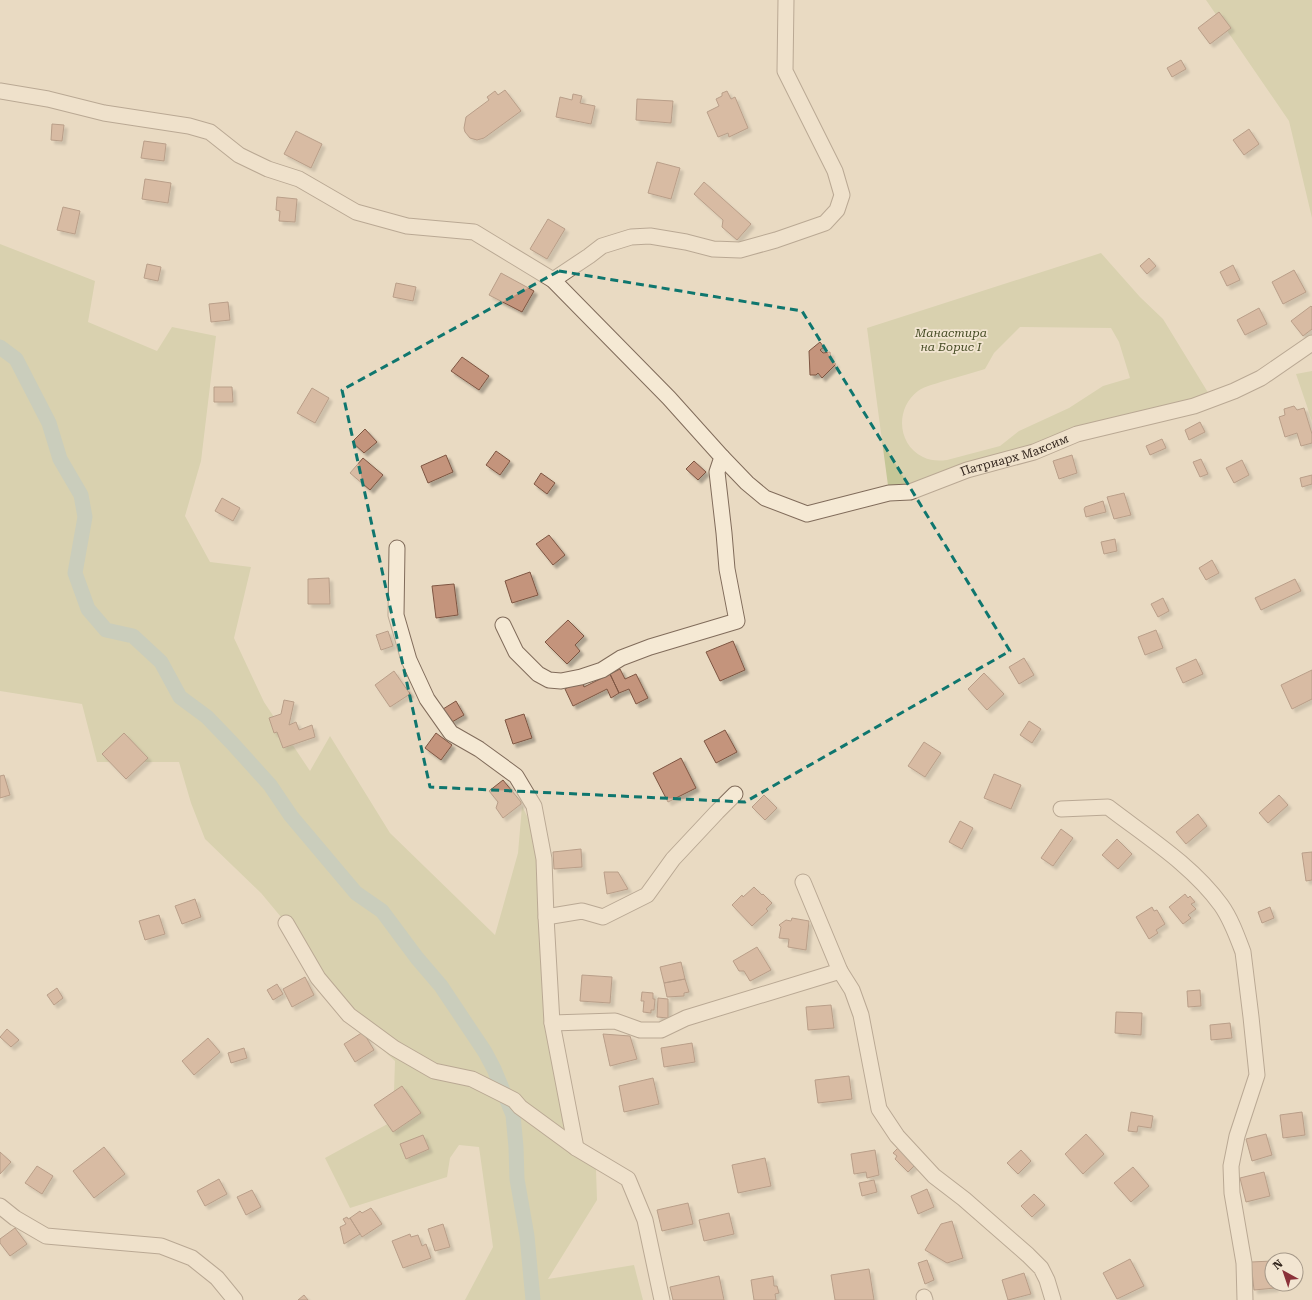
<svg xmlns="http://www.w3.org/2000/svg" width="1312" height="1300" font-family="'Roboto Serif',serif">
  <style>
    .green { fill: #c5c697; fill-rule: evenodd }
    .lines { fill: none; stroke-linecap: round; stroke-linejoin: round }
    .canal { stroke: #a4bcb3; stroke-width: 15 }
    .building { fill: #c4947b; stroke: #7e5643; filter: url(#shadow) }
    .street-casing { stroke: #816c5b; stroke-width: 17 }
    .street { stroke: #f5e9d4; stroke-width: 15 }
    .marked { fill: none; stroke: #0f766e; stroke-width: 3; stroke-dasharray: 8 5; stroke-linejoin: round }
    .labels { text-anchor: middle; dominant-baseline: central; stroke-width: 3.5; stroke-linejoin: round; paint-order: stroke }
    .park-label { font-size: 12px; font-style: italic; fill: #474d26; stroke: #f2e5d1 }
    .street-label { font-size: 12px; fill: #33261e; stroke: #f2e5d1 }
  </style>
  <defs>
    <filter id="shadow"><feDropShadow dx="3.5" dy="3.5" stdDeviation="1" flood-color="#0004"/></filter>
  </defs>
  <rect width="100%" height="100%" fill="#e9dac2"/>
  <path class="green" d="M 1206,0 L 1312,0 L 1312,218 L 1289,121 Z
    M 0,244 L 95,281 L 88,322 L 157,351 L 172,327 L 216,336 L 201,461 L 185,516 L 210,562 L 251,567 L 234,638 L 264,702 L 310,771 L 330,736 L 390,833 L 495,935 L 518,853 L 522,806 L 540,842 L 569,1145 L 596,1169 L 597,1200 L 548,1279 L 634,1265 L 643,1300 L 465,1300 L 493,1247 L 479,1147 L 459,1145 L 450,1158 L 447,1177 L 350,1208 L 325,1158 L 393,1121 L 395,1061 L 344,1014 L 306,947 L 261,893 L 205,839 L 191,803 L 179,762 L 97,762 L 82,704 L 0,691 Z
    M 1101,253 L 1140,297 L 1163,319 L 1212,399 L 889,493 L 867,328 ZM 1020,327 L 1111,328 L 1119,342 L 1130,378 L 1103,386 L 1069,408 L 1019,431 L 1000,446 L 947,460 C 939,461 931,461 923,457 C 897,445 895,408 918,391 C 925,386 935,384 944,381 C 958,377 972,373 985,369 L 994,353 Z
    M 1312,371 L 1312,421 L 1296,374 Z"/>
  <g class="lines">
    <path class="canal" d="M 0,347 L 16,359 L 49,423 L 60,459 L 81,495 L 85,517 L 75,573 L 88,609 L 106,630 L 133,636 L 161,662 L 180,697 L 207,717 L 232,743 L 270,785 L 291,816 L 356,893 L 382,911 L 417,958 L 441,986 L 485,1052 L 494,1069 L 513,1115 L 516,1147 L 517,1179 L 527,1236 L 533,1300"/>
  </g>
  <path class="building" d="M 1219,12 L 1231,28 L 1210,44 L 1198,28 Z
    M 1181,60 L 1186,69 L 1172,77 L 1167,68 Z
    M 505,90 L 521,111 L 484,138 L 477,140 L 470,138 L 465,132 L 464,128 L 466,117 L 489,100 L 487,97 L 495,91 L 498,95 Z
    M 727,91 L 731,99 L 735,97 L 748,128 L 729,137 L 728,133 L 718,137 L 707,112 L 719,106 L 716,99 L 722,96 L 722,93 Z
    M 573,94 L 582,96 L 580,103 L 595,106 L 591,124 L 556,117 L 560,97 L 572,100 Z
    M 637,99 L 673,101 L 671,123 L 636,120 Z
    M 52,124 L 64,125 L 62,141 L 51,140 Z
    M 1249,129 L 1259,144 L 1244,155 L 1233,140 Z
    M 296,131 L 322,144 L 311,168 L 284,154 Z
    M 144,141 L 166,144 L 164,161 L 141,158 Z
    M 657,162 L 680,168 L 671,199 L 648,193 Z
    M 145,179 L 171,183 L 168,203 L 142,199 Z
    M 704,182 L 751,224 L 737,240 L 722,227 L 723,220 L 694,194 Z
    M 277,197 L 297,199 L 295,222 L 279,221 L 280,211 L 276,210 Z
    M 63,207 L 80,211 L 75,234 L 57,230 Z
    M 548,219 L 565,229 L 547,259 L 530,249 Z
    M 1149,258 L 1156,266 L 1147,274 L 1140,266 Z
    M 147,264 L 161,267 L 158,281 L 144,278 Z
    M 1233,265 L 1240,280 L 1227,286 L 1220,272 Z
    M 1294,270 L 1306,292 L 1283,304 L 1272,282 Z
    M 501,273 L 534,291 L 522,312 L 489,295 Z
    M 396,283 L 416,287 L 413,301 L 393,297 Z
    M 228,302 L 230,320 L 211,322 L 209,304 Z
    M 1311,306 L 1312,307 L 1312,329 L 1303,336 L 1291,321 Z
    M 1259,308 L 1267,324 L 1245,335 L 1237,320 Z
    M 820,342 L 824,347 L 820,350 L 823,353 L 830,352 L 831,360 L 836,364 L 822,378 L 818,373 L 816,375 L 810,375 L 809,351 Z
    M 462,357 L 489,376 L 479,390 L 451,371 Z
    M 214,387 L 232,387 L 233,402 L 214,402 Z
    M 312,388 L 329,398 L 315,423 L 297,413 Z
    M 1294,406 L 1297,410 L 1304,408 L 1312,434 L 1312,443 L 1301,446 L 1297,433 L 1285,437 L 1279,417 L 1285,415 L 1284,409 Z
    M 1200,422 L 1205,432 L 1189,440 L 1185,430 Z
    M 365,429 L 377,442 L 364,453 L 352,442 Z
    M 1162,439 L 1166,448 L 1150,455 L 1146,446 Z
    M 496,451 L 510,461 L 500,475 L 486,465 Z
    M 446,455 L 453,472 L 428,483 L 421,466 Z
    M 1072,455 L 1077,473 L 1059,479 L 1053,461 Z
    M 363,458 L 383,475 L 370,490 L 350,473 Z
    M 1201,459 L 1208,474 L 1200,477 L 1193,462 Z
    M 1242,460 L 1249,475 L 1234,483 L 1226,468 Z
    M 694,461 L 706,472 L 698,480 L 686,469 Z
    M 541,473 L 555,483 L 547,494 L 534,484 Z
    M 1312,475 L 1312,484 L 1302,487 L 1300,478 Z
    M 1124,493 L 1131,515 L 1114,519 L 1107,497 Z
    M 222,498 L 240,508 L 233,521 L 215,511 Z
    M 1103,501 L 1106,512 L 1086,517 L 1084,509 L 1085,507 Z
    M 549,535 L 565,555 L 553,565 L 536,544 Z
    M 1115,539 L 1117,551 L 1104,554 L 1101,542 Z
    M 1212,560 L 1219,573 L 1206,580 L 1199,568 Z
    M 530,572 L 538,595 L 512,603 L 505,581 Z
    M 329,578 L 330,604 L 308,604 L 308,579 Z
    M 1295,579 L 1301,591 L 1261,610 L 1255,598 Z
    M 454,584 L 458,615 L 436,618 L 432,586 Z
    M 1163,598 L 1169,611 L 1158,617 L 1151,604 Z
    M 568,620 L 584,636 L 575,645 L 580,651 L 567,664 L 545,642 Z
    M 1156,630 L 1163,648 L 1145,655 L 1138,637 Z
    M 388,631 L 393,646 L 381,650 L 376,635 Z
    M 733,641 L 745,670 L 720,681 L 706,652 Z
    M 1024,658 L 1034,675 L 1019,684 L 1009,667 Z
    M 1196,659 L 1203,674 L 1183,683 L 1176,668 Z
    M 620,669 L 625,679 L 636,674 L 648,698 L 636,704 L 629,689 L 619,693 L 610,674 Z
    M 1312,670 L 1312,699 L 1292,709 L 1281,685 Z
    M 394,671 L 410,694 L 390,707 L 375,685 Z
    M 984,673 L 1004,694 L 987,710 L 968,689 Z
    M 610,674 L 619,693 L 611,698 L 607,689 L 573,706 L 565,689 L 581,680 L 584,687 Z
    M 284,700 L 294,702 L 289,725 L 296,722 L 299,730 L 312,725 L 315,737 L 283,748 L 277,732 L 274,733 L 269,718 L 281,714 Z
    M 456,701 L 464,715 L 452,722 L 443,709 Z
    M 524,714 L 532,738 L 513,744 L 505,720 Z
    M 1029,721 L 1041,729 L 1032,743 L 1020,735 Z
    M 725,730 L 737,752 L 716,763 L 704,741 Z
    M 124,733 L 148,758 L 126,779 L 102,754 Z
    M 436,733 L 452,745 L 441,760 L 425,748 Z
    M 924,742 L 941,753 L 925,777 L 908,766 Z
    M 681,758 L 696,788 L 668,802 L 653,773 Z
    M 994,774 L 1021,785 L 1011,809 L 984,798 Z
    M 4,775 L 10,795 L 0,798 L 0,776 Z
    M 503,780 L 521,802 L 521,804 L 503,818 L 496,808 L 498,802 L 489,791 Z
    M 764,795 L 777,808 L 765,820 L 752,807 Z
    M 1279,795 L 1288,805 L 1268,823 L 1259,813 Z
    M 1198,814 L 1207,826 L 1186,844 L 1176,832 Z
    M 960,821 L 973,828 L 962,849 L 949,842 Z
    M 1061,829 L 1073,838 L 1053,866 L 1041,858 Z
    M 1117,839 L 1132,854 L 1118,869 L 1102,855 Z
    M 581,849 L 582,867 L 554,869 L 553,852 Z
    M 1312,852 L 1312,880 L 1306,881 L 1302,853 Z
    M 604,872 L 618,872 L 628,889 L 607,894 Z
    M 754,887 L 762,895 L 763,894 L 772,903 L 766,909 L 768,911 L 752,926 L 732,905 L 742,895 L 743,897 Z
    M 1185,894 L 1188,898 L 1190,896 L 1195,902 L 1191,904 L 1196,909 L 1188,915 L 1191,918 L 1183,924 L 1169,907 Z
    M 195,899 L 201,917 L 182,924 L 175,906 Z
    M 1152,907 L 1154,911 L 1157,910 L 1165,924 L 1156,930 L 1158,933 L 1149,939 L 1136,917 Z
    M 1270,907 L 1274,918 L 1262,923 L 1258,912 Z
    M 159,915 L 165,934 L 145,940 L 139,921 Z
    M 792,918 L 809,921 L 806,950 L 788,947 L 789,939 L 779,938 L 781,927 L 779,925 L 786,920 L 791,921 Z
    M 757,947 L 771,970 L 750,981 L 744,971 L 739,971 L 733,961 Z
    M 681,962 L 685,979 L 664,983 L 660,967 Z
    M 582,975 L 612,977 L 610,1003 L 580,1001 Z
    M 305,977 L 314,995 L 292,1007 L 283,989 Z
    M 685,979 L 689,992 L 684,993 L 684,996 L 667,997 L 664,983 Z
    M 277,984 L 283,994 L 273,1000 L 267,990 Z
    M 57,988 L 63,998 L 54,1005 L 47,995 Z
    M 1200,990 L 1201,1006 L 1188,1007 L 1187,991 Z
    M 642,992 L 653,993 L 653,999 L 655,999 L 654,1010 L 651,1010 L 651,1013 L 643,1012 L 644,1001 L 641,1001 Z
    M 658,998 L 668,999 L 668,1018 L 657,1017 Z
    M 831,1005 L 834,1028 L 808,1030 L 806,1007 Z
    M 1116,1012 L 1142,1013 L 1141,1035 L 1115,1033 Z
    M 1230,1023 L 1232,1038 L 1211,1040 L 1210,1025 Z
    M 7,1029 L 19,1040 L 11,1047 L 0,1037 Z
    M 363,1032 L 374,1050 L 355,1062 L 344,1044 Z
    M 603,1034 L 630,1036 L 637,1059 L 610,1066 Z
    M 208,1038 L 220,1052 L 194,1075 L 182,1061 Z
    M 692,1043 L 695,1062 L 664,1067 L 661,1048 Z
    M 244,1048 L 247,1058 L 231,1063 L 228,1053 Z
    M 849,1076 L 852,1099 L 818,1103 L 815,1080 Z
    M 653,1078 L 659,1104 L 624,1112 L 619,1086 Z
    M 402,1086 L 421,1113 L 393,1132 L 374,1105 Z
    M 1131,1112 L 1153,1116 L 1151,1128 L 1138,1126 L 1137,1132 L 1128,1131 Z
    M 1302,1112 L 1305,1135 L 1283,1138 L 1280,1115 Z
    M 1086,1134 L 1104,1154 L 1083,1174 L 1065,1154 Z
    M 1266,1134 L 1272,1155 L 1252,1161 L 1246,1139 Z
    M 423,1135 L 429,1149 L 406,1159 L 400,1144 Z
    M 900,1146 L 917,1163 L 908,1172 L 895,1159 L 897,1156 L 893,1153 Z
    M 104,1147 L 125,1174 L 94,1198 L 73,1171 Z
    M 875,1150 L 879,1175 L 867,1178 L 866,1172 L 854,1174 L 851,1154 Z
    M 1021,1150 L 1031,1161 L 1018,1174 L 1007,1163 Z
    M 0,1152 L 11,1162 L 0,1174 Z
    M 765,1158 L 771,1186 L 738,1193 L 732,1165 Z
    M 37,1166 L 53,1176 L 42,1194 L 25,1183 Z
    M 1133,1167 L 1149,1186 L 1131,1202 L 1114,1183 Z
    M 1264,1172 L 1270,1196 L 1246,1202 L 1240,1178 Z
    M 219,1179 L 227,1194 L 205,1206 L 197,1191 Z
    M 874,1180 L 877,1192 L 862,1196 L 859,1183 Z
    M 927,1189 L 934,1207 L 918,1214 L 911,1196 Z
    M 252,1190 L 261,1207 L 246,1215 L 237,1197 Z
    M 1034,1194 L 1045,1205 L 1032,1217 L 1021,1206 Z
    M 688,1203 L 693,1224 L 662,1231 L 657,1210 Z
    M 371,1208 L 382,1224 L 362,1237 L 350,1218 L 360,1211 L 362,1213 Z
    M 729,1213 L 734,1234 L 704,1241 L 699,1220 Z
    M 347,1217 L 348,1219 L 350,1218 L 360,1234 L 344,1244 L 340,1227 L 346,1224 L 343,1219 Z
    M 952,1221 L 963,1258 L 947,1263 L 925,1250 L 941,1224 Z
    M 443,1224 L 450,1247 L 435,1251 L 428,1229 Z
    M 15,1228 L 27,1244 L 10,1256 L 0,1243 L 0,1239 Z
    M 410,1234 L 411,1237 L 418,1235 L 422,1246 L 426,1244 L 431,1258 L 403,1268 L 392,1241 Z
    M 1130,1259 L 1144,1286 L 1117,1299 L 1103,1273 Z
    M 927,1260 L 934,1280 L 925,1284 L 918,1263 Z
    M 1272,1261 L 1272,1284 L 1274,1284 L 1275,1288 L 1254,1290 L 1251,1262 Z
    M 869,1269 L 874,1300 L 835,1300 L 831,1275 Z
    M 1024,1273 L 1031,1294 L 1008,1300 L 1002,1280 Z
    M 719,1276 L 724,1300 L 673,1300 L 670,1287 Z
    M 773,1276 L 774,1286 L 777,1286 L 779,1293 L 775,1294 L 776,1300 L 754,1300 L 751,1280 Z
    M 304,1295 L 308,1300 L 298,1300 Z"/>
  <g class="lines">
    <defs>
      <g id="street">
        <path d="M 0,91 L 48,99 L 104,113 L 189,126 L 210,132 L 239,155 L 268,169 L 299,179 L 356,212 L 407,226 L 474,232 L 553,280 L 669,398 L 722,457 L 717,472 L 724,533 L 727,569 L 737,621 L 650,647 L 621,658 L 602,670 L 581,677 L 561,681 L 549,680 L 538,674 L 516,652 L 503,625"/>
        <path d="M 553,280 L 589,256 L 602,246 L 631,237 L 650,236 L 686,242 L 713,249 L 740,250 L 776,240 L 825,223 L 837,210 L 842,195 L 835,171 L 785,71 L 786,0"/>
        <path id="s1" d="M 722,457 L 747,483 L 765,498 L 807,514 L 889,493 L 910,492 L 967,470 L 1034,452 L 1077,434 L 1194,406 L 1234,391 L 1261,378 L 1312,343"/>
        <path d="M 397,548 L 396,615 L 409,660 L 427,699 L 451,733 L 479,749 L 516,776 L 534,806 L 544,859 L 546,917 L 552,1023 L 576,1148"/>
        <path d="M 1061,809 L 1108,807 C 1147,837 1192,865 1221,905 C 1231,919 1237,936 1243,952 L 1251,1017 L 1257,1075 L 1237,1136 L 1231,1166 L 1232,1193 L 1244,1263 L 1245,1300"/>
        <path d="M 803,882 L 840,971 L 852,990 L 861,1015 L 879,1109 L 897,1136 L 934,1176 L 964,1199 L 1028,1255 L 1041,1268 L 1047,1280 L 1053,1300"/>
        <path d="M 546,917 L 582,911 L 603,917 L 647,895 L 673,859 L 717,812 L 735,794"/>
        <path d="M 286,923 L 318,978 L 349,1015 L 394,1048 L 434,1071 L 472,1079 L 514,1100 L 520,1107 L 576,1148 L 628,1179 L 645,1220 L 662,1300"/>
        <path d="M 552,1023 L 615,1021 L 640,1030 L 661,1030 L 686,1018 L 840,971"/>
        <path d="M 0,1206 L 15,1218 L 46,1236 L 161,1246 L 192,1258 L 217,1278 L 235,1300"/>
        <path d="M 924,1297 L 925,1300"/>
      </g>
    </defs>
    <use href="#street" class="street-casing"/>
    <use href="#street" class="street"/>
  </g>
  <path d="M0 0H1312V1300H0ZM 559,271 L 802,311 L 1010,651 L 745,802 L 430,787 L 342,390 Z" fill="#e9dac2" fill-opacity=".55" fill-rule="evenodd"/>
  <path class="marked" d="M 559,271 L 802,311 L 1010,651 L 745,802 L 430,787 L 342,390 Z"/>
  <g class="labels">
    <g class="park-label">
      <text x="951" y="333">Манастира<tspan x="951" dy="14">на Борис І</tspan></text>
    </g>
    <g class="street-label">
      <text stroke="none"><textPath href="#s1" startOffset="321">Патриарх Максим</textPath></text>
    </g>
  </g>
  <g transform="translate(1284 1272) rotate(320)"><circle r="19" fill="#f2e5d1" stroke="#a69989"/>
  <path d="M0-3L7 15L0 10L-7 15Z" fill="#8b3139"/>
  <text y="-6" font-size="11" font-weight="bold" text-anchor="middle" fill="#33261e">N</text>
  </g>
</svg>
